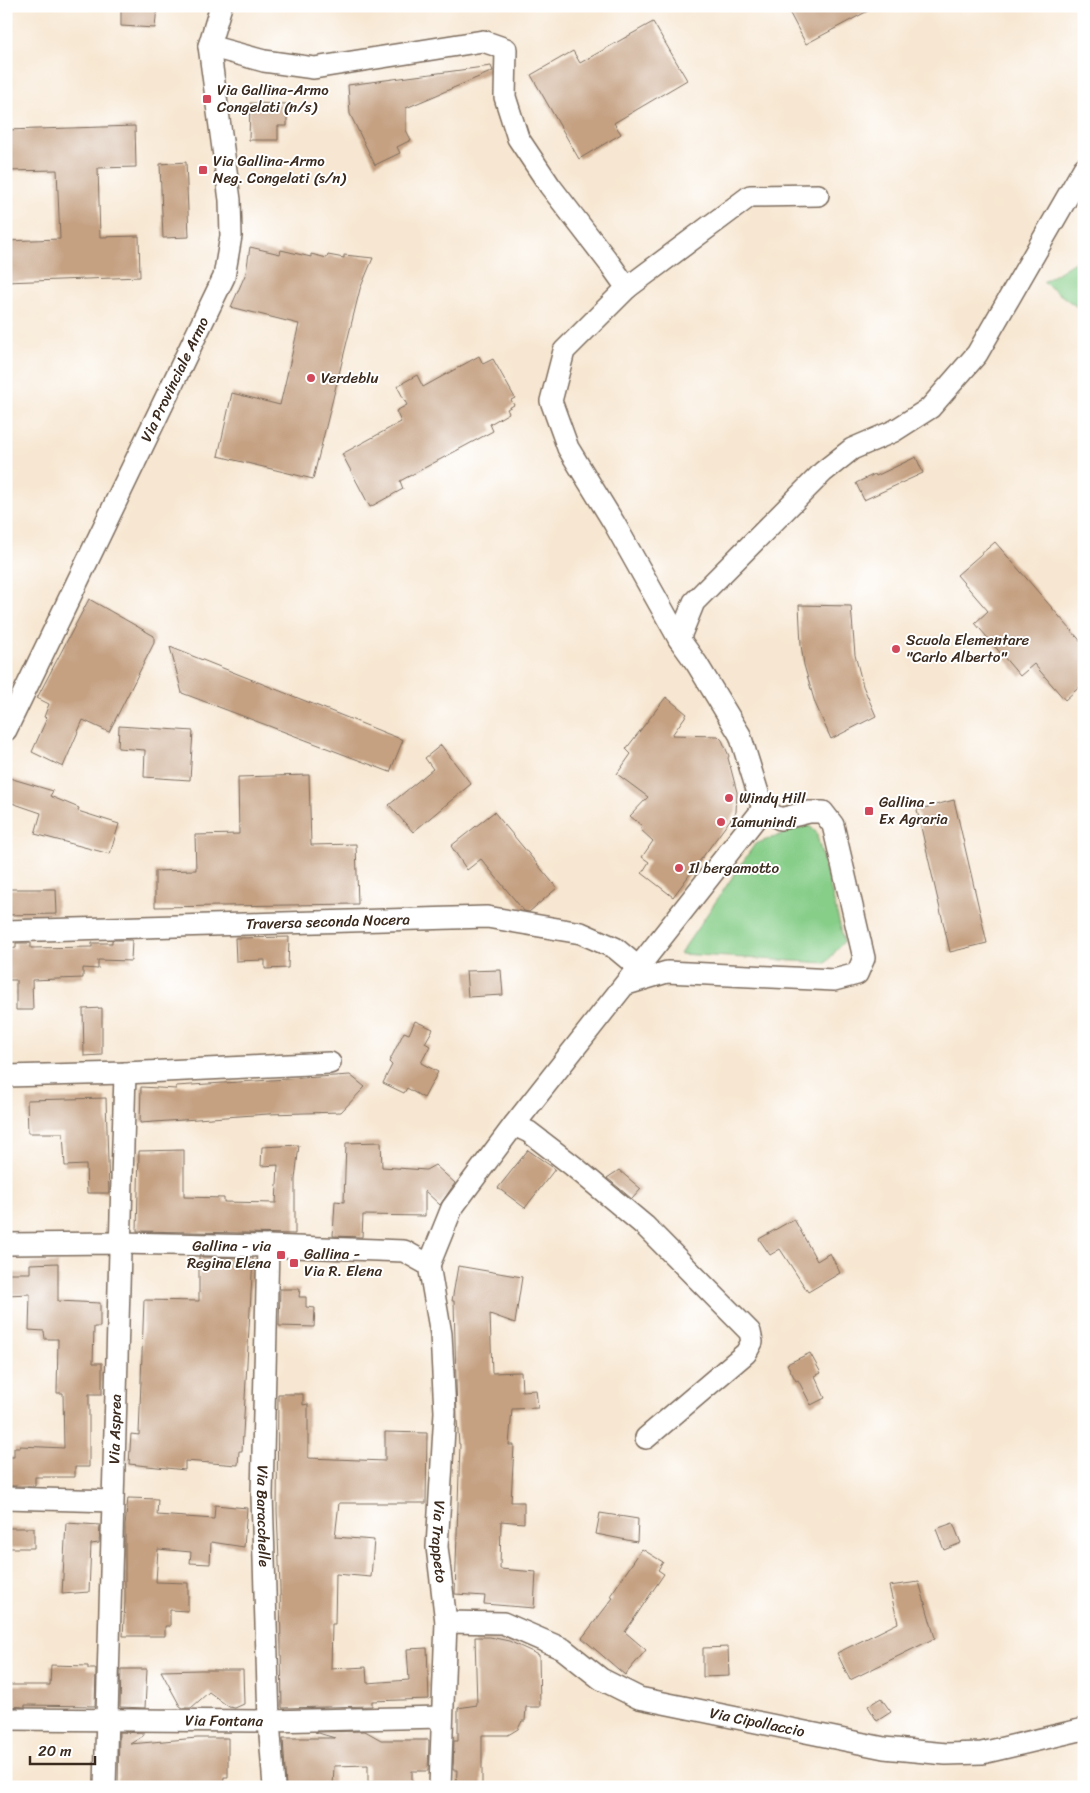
<svg xmlns="http://www.w3.org/2000/svg" width="1090" height="1793" font-family="Sriracha,sans-serif">
  <style>
    .green { fill: #87ce89; stroke: #617c54 }
    .building { fill: #c5a081 }
    .lines { fill: none; stroke-linecap: round; stroke-linejoin: round }
    .minor-casing { stroke: #7d6c5d; stroke-width: 24 }
    .minor { stroke: #fff; stroke-width: 21 }
    .poi-dot { fill: #d1495b; stroke: #fff; stroke-width: 2 }
    .labels { text-anchor: middle; dominant-baseline: central; stroke-width: 4; stroke-linejoin: round; paint-order: stroke }
    .poi-label { font-size: 15px; fill: #3b2a1e; stroke: #fff; text-anchor: start }
    .street-label { font-size: 15px; fill: #3b2a1e; stroke: #fff }
  </style>
  <rect width="100%" height="100%" fill="#fff"/>
  <filter id="ink" filterUnits="userSpaceOnUse"><feTurbulence type="fractalNoise" baseFrequency=".02" numOctaves="2"/><feDisplacementMap in="SourceGraphic" scale="10" xChannelSelector="R" yChannelSelector="G"/><feConvolveMatrix kernelMatrix="1 2 1 2 8 2 1 2 1" color-interpolation-filters="sRGB"/></filter>
  <filter id="wash" filterUnits="userSpaceOnUse"><feTurbulence type="fractalNoise" baseFrequency=".0096" numOctaves="4" result="noise"/><feDisplacementMap in="SourceGraphic" scale="20" xChannelSelector="R" yChannelSelector="G"/><feGaussianBlur stdDeviation="1.12" result="paint"/><feColorMatrix in="noise" values="0 0 0 0 0 0 0 0 0 0 0 0 0 0 0 0 0 1.4 0 .05"/><feComposite in="paint" operator="in"/></filter>
  <g filter="url(#wash)">
    <rect width="100%" height="100%" fill="#f7e7d2"/>
    <path class="green" d="M 1084,256 L 1084,312 L 1043,282 Z
      M 808,825 L 816,832 L 844,941 L 826,963 L 680,954 L 755,844 Z"/>
    <g id="blocks">
      <path class="building" d="M 121,6 L 157,6 L 155,28 L 121,26 Z
        M 786,6 L 877,6 L 806,44 Z
        M 653,22 L 687,80 L 614,123 L 621,134 L 579,159 L 531,75 L 573,51 L 580,63 Z
        M 491,66 L 493,71 L 406,108 L 406,130 L 411,140 L 397,147 L 400,153 L 375,165 L 350,114 L 348,85 Z
        M 250,103 L 287,104 L 287,126 L 278,126 L 278,140 L 249,140 Z
        M 135,126 L 136,167 L 98,168 L 100,237 L 139,236 L 140,277 L 6,282 L 6,241 L 60,239 L 57,170 L 6,171 L 6,130 Z
        M 186,162 L 189,237 L 163,238 L 160,164 Z
        M 250,247 L 280,254 L 281,250 L 311,257 L 311,254 L 327,258 L 328,255 L 344,258 L 344,255 L 373,258 L 360,289 L 313,479 L 218,456 L 232,393 L 280,405 L 299,324 L 231,307 L 246,273 Z
        M 479,356 L 483,364 L 493,359 L 515,398 L 511,400 L 514,405 L 507,409 L 509,413 L 490,424 L 493,431 L 400,481 L 403,489 L 370,507 L 342,454 L 401,422 L 396,411 L 407,405 L 397,386 L 417,375 L 423,387 Z
        M 916,457 L 923,473 L 864,500 L 856,483 L 875,474 L 876,476 Z
        M 995,542 L 1084,645 L 1084,683 L 1065,700 L 1034,664 L 1020,676 L 975,623 L 988,611 L 957,575 Z
        M 89,599 L 154,636 L 154,643 L 109,732 L 83,720 L 63,767 L 32,752 L 47,718 L 44,717 L 49,704 L 37,698 Z
        M 799,605 L 851,606 L 855,655 L 863,686 L 876,716 L 831,739 L 815,703 L 804,665 L 801,645 Z
        M 170,647 L 403,740 L 390,772 L 182,693 Z
        M 666,697 L 687,714 L 672,735 L 718,736 L 722,740 L 729,756 L 728,758 L 737,792 L 736,812 L 673,897 L 642,873 L 649,862 L 642,857 L 653,841 L 640,829 L 642,826 L 630,816 L 648,797 L 617,774 L 631,754 L 626,749 Z
        M 119,726 L 193,731 L 190,780 L 144,777 L 145,750 L 118,748 Z
        M 441,745 L 471,784 L 413,832 L 389,805 L 433,769 L 425,758 Z
        M 309,775 L 311,845 L 356,844 L 358,904 L 155,907 L 155,871 L 196,870 L 195,835 L 239,834 L 238,777 Z
        M 6,777 L 53,791 L 50,796 L 79,808 L 78,811 L 119,824 L 110,854 L 35,834 L 41,813 L 6,801 Z
        M 954,800 L 987,943 L 950,952 L 917,810 Z
        M 494,812 L 557,888 L 529,912 L 524,911 L 481,859 L 467,870 L 451,846 Z
        M 6,889 L 56,889 L 57,914 L 6,915 Z
        M 289,937 L 288,968 L 265,969 L 265,960 L 236,961 L 235,938 Z
        M 112,940 L 132,940 L 131,961 L 98,960 L 98,969 L 83,968 L 83,978 L 32,980 L 33,1010 L 16,1010 L 16,980 L 6,980 L 6,949 L 16,948 L 16,943 L 31,943 L 31,948 L 92,947 L 92,943 L 112,943 Z
        M 501,970 L 503,995 L 468,997 L 466,971 Z
        M 102,1008 L 102,1055 L 84,1056 L 83,1009 Z
        M 415,1021 L 433,1029 L 425,1043 L 430,1046 L 421,1063 L 438,1072 L 424,1098 L 407,1088 L 404,1093 L 383,1083 L 392,1065 L 389,1062 L 404,1032 L 409,1034 Z
        M 350,1075 L 365,1087 L 341,1112 L 268,1114 L 140,1123 L 141,1087 L 176,1089 L 176,1086 Z
        M 106,1098 L 109,1193 L 87,1193 L 86,1165 L 65,1166 L 63,1133 L 28,1133 L 27,1100 Z
        M 381,1142 L 382,1167 L 426,1170 L 435,1165 L 455,1183 L 440,1205 L 425,1191 L 425,1216 L 363,1215 L 362,1237 L 333,1236 L 335,1201 L 344,1202 L 346,1143 Z
        M 299,1145 L 295,1179 L 295,1234 L 137,1231 L 139,1151 L 184,1150 L 184,1197 L 224,1198 L 224,1202 L 276,1203 L 278,1165 L 261,1166 L 262,1147 Z
        M 528,1150 L 555,1169 L 525,1208 L 498,1188 Z
        M 619,1170 L 641,1189 L 632,1199 L 607,1178 Z
        M 794,1219 L 817,1261 L 830,1253 L 840,1273 L 808,1292 L 780,1249 L 770,1255 L 759,1239 Z
        M 199,1257 L 253,1258 L 242,1451 L 239,1451 L 238,1465 L 185,1461 L 185,1470 L 129,1464 L 131,1434 L 139,1435 L 144,1300 L 199,1301 Z
        M 58,1263 L 58,1301 L 100,1303 L 100,1327 L 94,1327 L 93,1363 L 102,1363 L 102,1394 L 89,1394 L 89,1467 L 75,1467 L 75,1477 L 35,1477 L 35,1486 L 6,1486 L 6,1457 L 14,1457 L 14,1448 L 20,1448 L 20,1446 L 64,1448 L 63,1393 L 57,1393 L 58,1339 L 45,1339 L 44,1331 L 29,1330 L 30,1294 L 6,1295 L 6,1273 L 30,1273 L 30,1264 Z
        M 458,1266 L 522,1277 L 515,1323 L 490,1314 L 492,1373 L 521,1372 L 522,1391 L 536,1390 L 538,1408 L 512,1409 L 509,1445 L 514,1445 L 511,1502 L 524,1502 L 524,1523 L 501,1521 L 500,1569 L 536,1572 L 534,1608 L 484,1604 L 485,1596 L 455,1594 L 460,1444 L 459,1444 L 457,1419 L 454,1301 L 452,1301 Z
        M 280,1289 L 300,1289 L 299,1297 L 306,1297 L 306,1307 L 315,1308 L 314,1327 L 279,1326 Z
        M 810,1353 L 821,1373 L 815,1376 L 825,1398 L 811,1405 L 798,1380 L 796,1381 L 787,1364 Z
        M 278,1394 L 303,1394 L 303,1405 L 308,1404 L 308,1458 L 385,1461 L 385,1432 L 427,1433 L 426,1503 L 339,1503 L 335,1537 L 374,1540 L 371,1577 L 336,1574 L 335,1624 L 332,1624 L 331,1669 L 366,1667 L 367,1683 L 409,1680 L 407,1649 L 427,1648 L 429,1699 L 372,1701 L 372,1706 L 282,1708 L 280,1588 L 277,1510 Z
        M 128,1498 L 158,1499 L 157,1515 L 214,1519 L 215,1505 L 247,1508 L 244,1547 L 211,1542 L 210,1564 L 190,1563 L 191,1552 L 158,1549 L 156,1582 L 188,1583 L 188,1611 L 170,1610 L 170,1626 L 165,1626 L 165,1636 L 123,1636 L 125,1602 L 125,1526 Z
        M 600,1513 L 638,1519 L 637,1542 L 596,1534 Z
        M 66,1523 L 100,1525 L 99,1543 L 91,1544 L 89,1592 L 62,1594 Z
        M 953,1523 L 961,1543 L 944,1550 L 936,1529 Z
        M 6,1528 L 34,1528 L 34,1548 L 6,1548 Z
        M 642,1549 L 663,1562 L 658,1570 L 664,1574 L 625,1632 L 646,1650 L 625,1675 L 582,1638 L 613,1598 L 610,1596 Z
        M 919,1582 L 935,1638 L 850,1680 L 837,1653 L 898,1623 L 889,1586 Z
        M 475,1637 L 490,1637 L 509,1641 L 539,1655 L 540,1707 L 526,1707 L 525,1721 L 522,1721 L 518,1729 L 508,1735 L 482,1735 L 482,1787 L 456,1787 L 457,1770 L 453,1770 L 454,1741 L 458,1741 L 458,1708 L 477,1705 Z
        M 728,1647 L 729,1676 L 703,1677 L 703,1648 Z
        M 51,1665 L 88,1666 L 88,1669 L 96,1669 L 95,1706 L 25,1705 L 25,1707 L 6,1706 L 6,1685 L 50,1685 Z
        M 121,1669 L 147,1669 L 145,1708 L 120,1707 Z
        M 201,1670 L 243,1670 L 244,1704 L 235,1708 L 229,1707 L 209,1692 L 191,1708 L 183,1708 L 180,1706 L 161,1671 Z
        M 881,1698 L 891,1712 L 877,1721 L 868,1706 Z
        M 365,1731 L 381,1740 L 429,1740 L 428,1771 L 412,1771 L 412,1787 L 375,1787 L 375,1782 L 368,1782 L 368,1765 L 334,1766 L 333,1787 L 286,1787 L 283,1738 L 335,1738 L 315,1732 Z
        M 119,1732 L 144,1733 L 143,1736 L 130,1744 L 197,1738 L 228,1738 L 228,1777 L 224,1777 L 223,1787 L 118,1787 Z"/>
    </g>
  </g>
  <g filter="url(#ink)">
    <use href="#blocks" fill-opacity="0" stroke="#7d6c5d" stroke-width="1"/>
    <g class="lines">
      <defs>
        <g id="minor">
          <path d="M 209,46 L 264,61 L 314,68 L 483,41 L 506,49 L 505,97 L 518,138 L 550,186 L 610,264 L 627,288 L 564,351 L 551,401 L 568,448 L 614,523 L 679,639 L 697,664 L 740,735 L 763,809"/>
          <path d="M 627,288 L 750,196 L 818,195"/>
          <path d="M 679,639 L 694,602 L 823,472 L 852,449 L 894,431 L 930,408 L 977,354 L 1084,168"/>
          <path id="s1" d="M 6,730 L 224,277 L 231,236 L 230,200 L 209,46 L 221,6"/>
          <path id="s2" d="M 6,931 L 487,917 L 581,933 L 615,948 L 639,968"/>
          <path d="M 6,1076 L 125,1073 L 330,1063"/>
          <path d="M 514,1125 L 529,1132 L 572,1165 L 645,1226 L 750,1332 L 752,1342 L 746,1353 L 646,1438"/>
          <path d="M 6,1244 L 120,1243 L 268,1246 L 404,1251 L 429,1265 L 452,1208 L 514,1125 L 763,809 L 780,819 L 809,812 L 823,812 L 833,825 L 864,958 L 857,974 L 834,980 L 667,972 L 627,984"/>
          <path id="s3" d="M 268,1246 L 262,1495 L 269,1721 L 274,1787"/>
          <path id="s4" d="M 429,1265 L 441,1334 L 445,1412 L 437,1547 L 446,1622 L 440,1787"/>
          <path d="M 6,1498 L 112,1501"/>
          <path id="s5" d="M 446,1622 L 503,1623 L 563,1649 L 601,1679 L 639,1698 L 884,1748 L 946,1754 L 982,1753 L 1084,1729"/>
          <path id="s6" d="M 6,1719 L 269,1721 L 442,1717"/>
          <path id="s7" d="M 105,1787 L 125,1073"/>
        </g>
      </defs>
      <use href="#minor" class="minor-casing"/>
      <use href="#minor" class="minor"/>
    </g>
  </g>
  <g class="poi-dot">
    <rect x="202" y="94" width="10" height="10" rx="2.5"/>
    <rect x="198" y="165" width="10" height="10" rx="2.5"/>
    <circle cx="311" cy="378" r="5"/>
    <circle cx="896" cy="649" r="5"/>
    <circle cx="729" cy="798" r="5"/>
    <rect x="864" y="806" width="10" height="10" rx="2.5"/>
    <circle cx="721" cy="822" r="5"/>
    <circle cx="679" cy="868" r="5"/>
    <rect x="276" y="1250" width="10" height="10" rx="2.5"/>
    <rect x="289" y="1258" width="10" height="10" rx="2.5"/>
  </g>
  <g class="labels">
    <g class="poi-label">
      <text x="217" y="90">Via Gallina-Armo<tspan x="217" dy="17">Congelati (n/s)</tspan></text>
      <text x="213" y="161">Via Gallina-Armo<tspan x="213" dy="17">Neg. Congelati (s/n)</tspan></text>
      <text x="321" y="378">Verdeblu</text>
      <text x="906" y="640">Scuola Elementare<tspan x="906" dy="17">"Carlo Alberto"</tspan></text>
      <text x="739" y="798">Windy Hill</text>
      <text x="879" y="802">Gallina -<tspan x="879" dy="17">Ex Agraria</tspan></text>
      <text x="731" y="822">Iamunindi</text>
      <text x="689" y="868">Il bergamotto</text>
      <text x="271" y="1246" text-anchor="end">Gallina - via<tspan x="271" dy="17">Regina Elena</tspan></text>
      <text x="304" y="1254">Gallina -<tspan x="304" dy="17">Via R. Elena</tspan></text>
    </g>
    <g class="street-label">
      <text stroke="none"><textPath href="#s1" startOffset="389">Via Provinciale Armo</textPath></text>
      <text stroke="none"><textPath href="#s2" startOffset="322">Traversa seconda Nocera</textPath></text>
      <text stroke="none"><textPath href="#s7" startOffset="358">Via Asprea</textPath></text>
      <text stroke="none"><textPath href="#s3" startOffset="270">Via Baracchelle</textPath></text>
      <text stroke="none"><textPath href="#s4" startOffset="278">Via Trappeto</textPath></text>
      <text stroke="none"><textPath href="#s6" startOffset="218">Via Fontana</textPath></text>
      <text stroke="none"><textPath href="#s5" startOffset="334">Via Cipollaccio</textPath></text>
    </g>
  </g>
  <rect width="1090" height="1793" fill="none" stroke="#fff" stroke-width="25"/>
  <path d="M30 1756v8h65v-8" fill="none" stroke="#3b2a1e" stroke-width="2.5"/>
  <text x="38" y="1756" font-size="15" fill="#3b2a1e" stroke="#ffffff" stroke-width="4" paint-order="stroke">20 m</text>
</svg>
